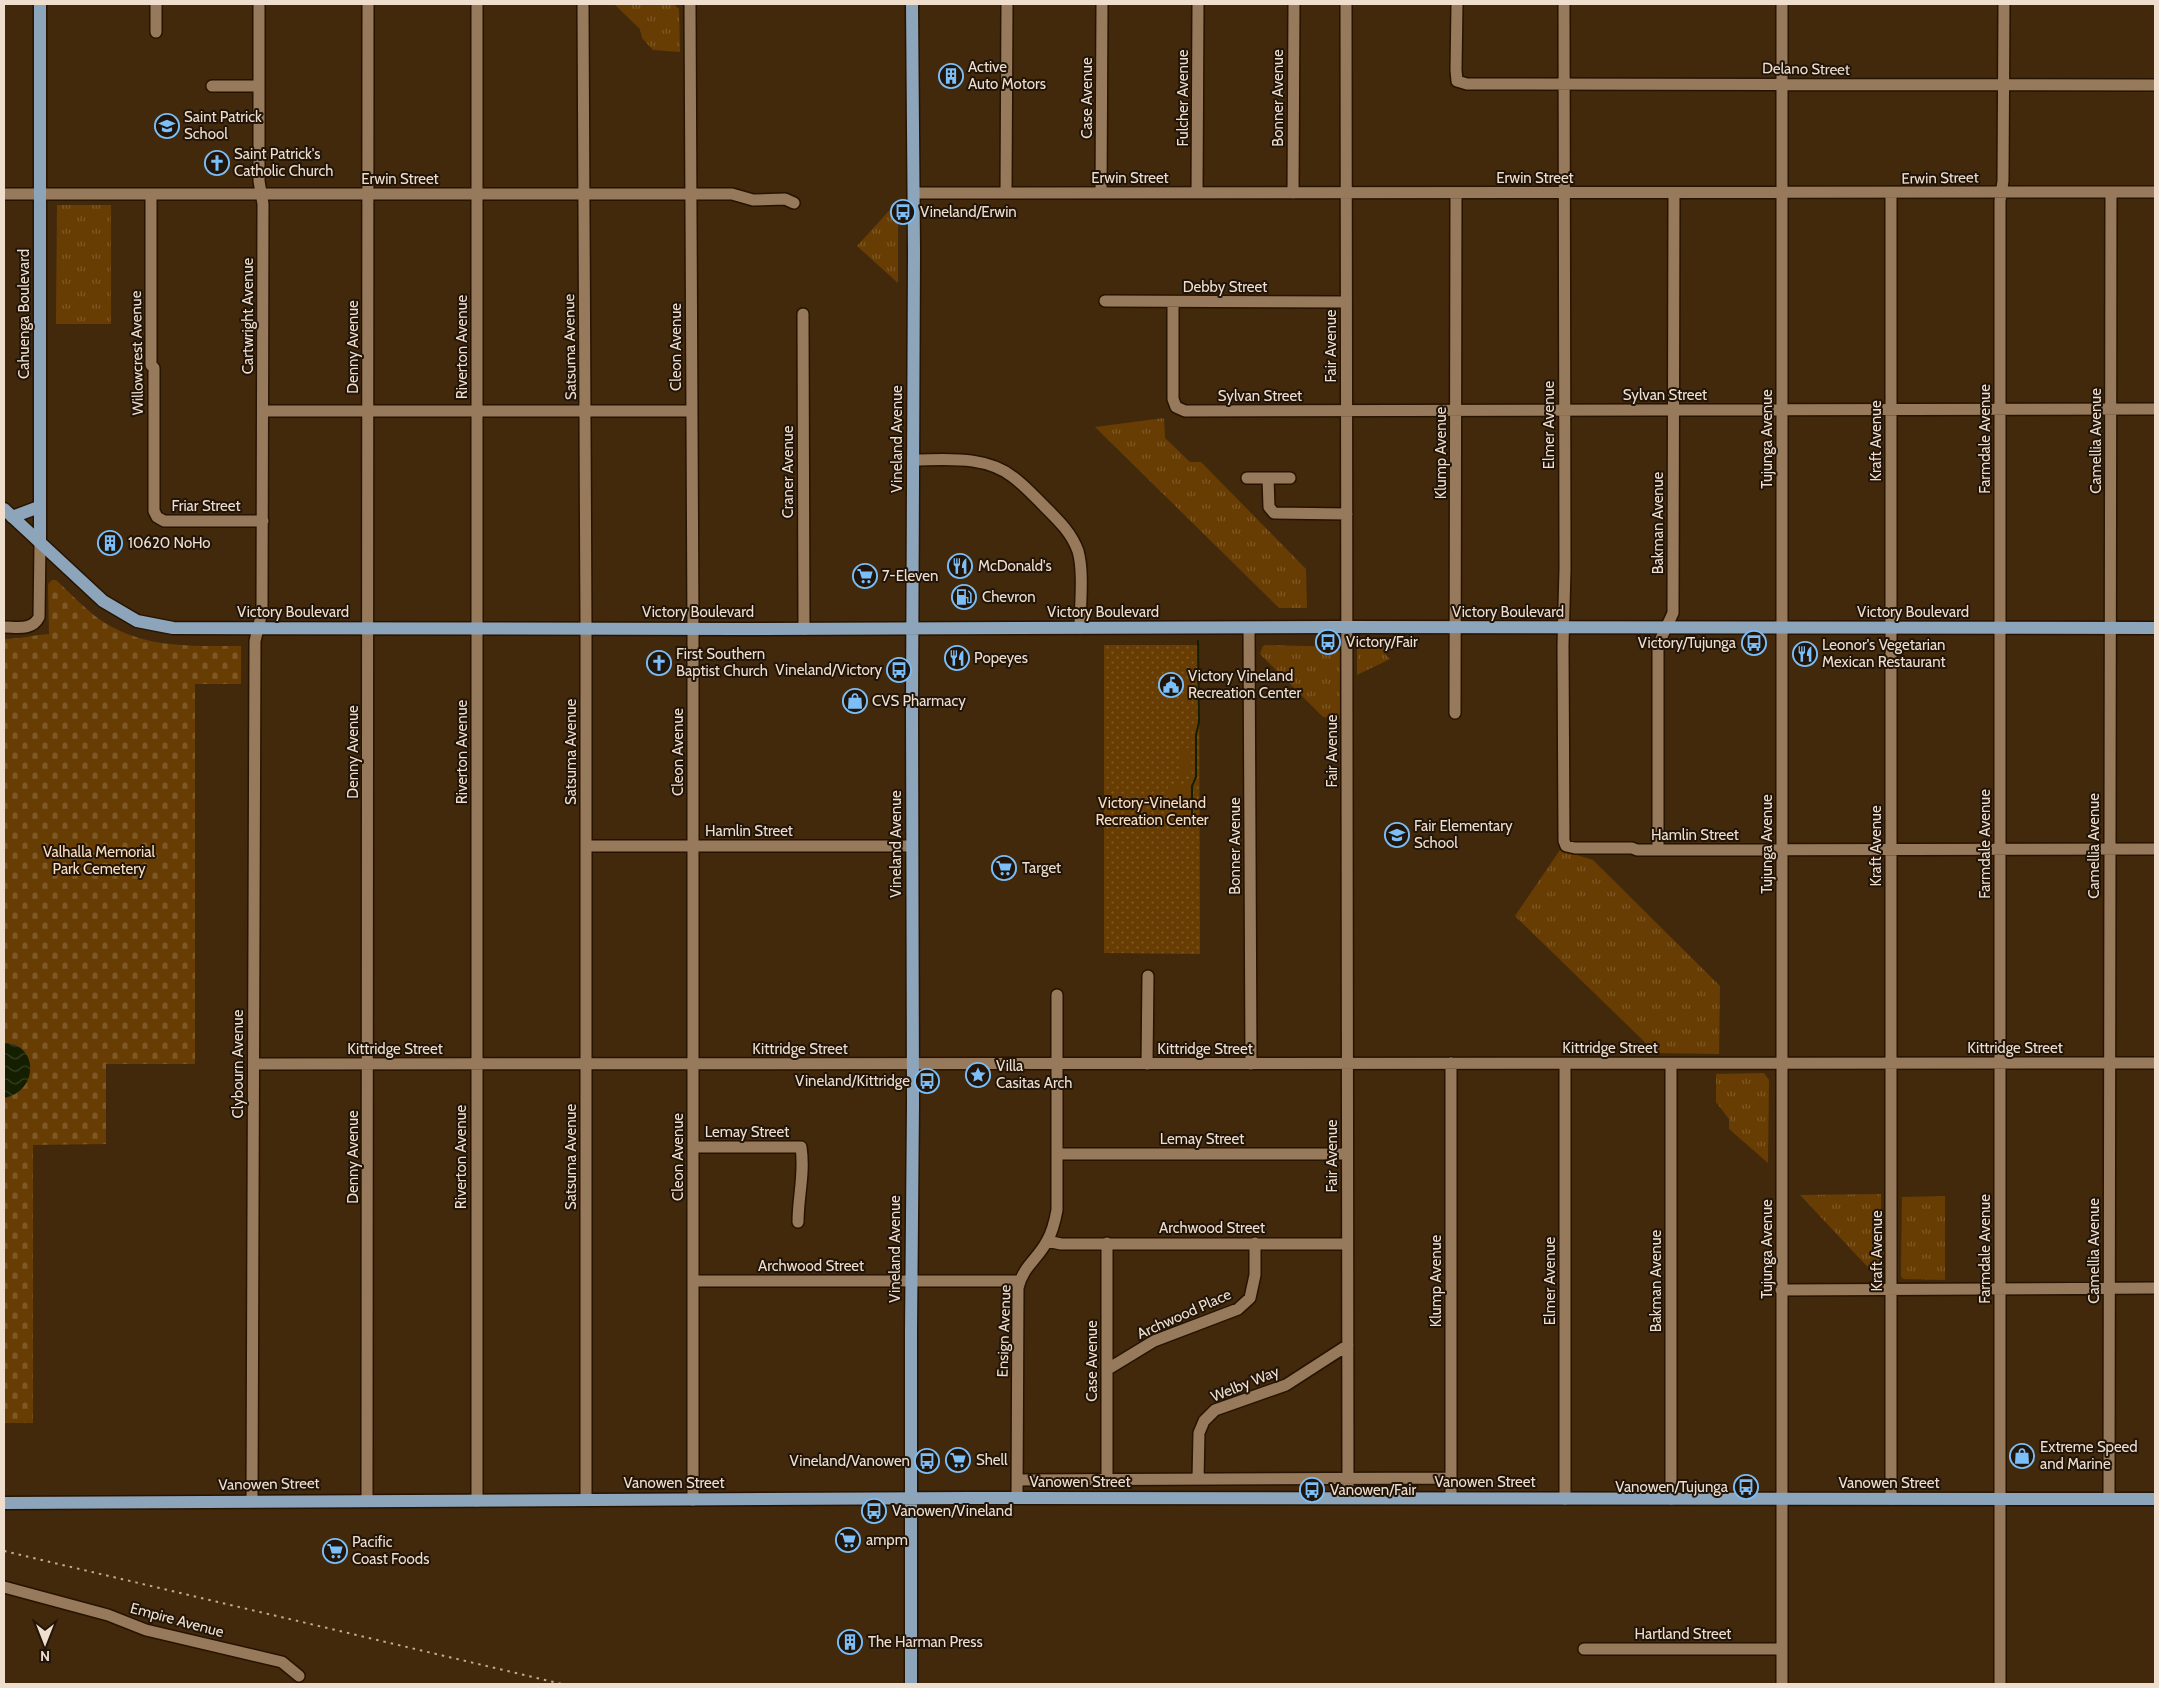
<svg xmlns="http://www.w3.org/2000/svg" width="2159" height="1688" font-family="Cabin,sans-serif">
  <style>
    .grass { fill: url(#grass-tufts) }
    .cemetery { fill: url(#cemetery-stones) }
    .park { fill: url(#park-dots) }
    .pitch { fill: #683d03 }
    .water { fill: url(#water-waves) }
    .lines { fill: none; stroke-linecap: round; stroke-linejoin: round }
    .stream { stroke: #141f00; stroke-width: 2 }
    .minor-casing { stroke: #261300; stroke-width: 14 }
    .major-casing { stroke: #261300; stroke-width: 15 }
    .minor { stroke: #97795b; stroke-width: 11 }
    .major { stroke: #8ca5ba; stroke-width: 12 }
    .rail { stroke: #bfab97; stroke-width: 2; stroke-dasharray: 2.5 5; stroke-linecap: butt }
    .labels { text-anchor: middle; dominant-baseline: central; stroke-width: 4; stroke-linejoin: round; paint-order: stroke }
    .poi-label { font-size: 15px; fill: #efdece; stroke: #211509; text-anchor: start }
    .street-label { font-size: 15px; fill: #efdece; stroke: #211509 }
    .park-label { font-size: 15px; fill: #fbddc0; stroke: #211509 }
  </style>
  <defs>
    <pattern id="grass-tufts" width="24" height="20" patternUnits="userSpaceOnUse" patternTransform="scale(1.25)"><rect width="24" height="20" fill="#683d03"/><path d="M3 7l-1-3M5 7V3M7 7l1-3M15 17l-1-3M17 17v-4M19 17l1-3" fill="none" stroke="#7e5927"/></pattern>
    <pattern id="cemetery-stones" width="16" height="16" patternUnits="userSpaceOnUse" patternTransform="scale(1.25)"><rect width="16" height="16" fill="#683d03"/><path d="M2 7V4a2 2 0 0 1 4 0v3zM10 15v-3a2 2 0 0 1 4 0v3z" fill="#7e5927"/></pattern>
    <pattern id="park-dots" width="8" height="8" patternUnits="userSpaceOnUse" patternTransform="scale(1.25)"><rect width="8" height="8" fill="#683d03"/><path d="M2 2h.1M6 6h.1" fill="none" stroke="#7e5927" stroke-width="1.8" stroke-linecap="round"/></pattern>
    <pattern id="water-waves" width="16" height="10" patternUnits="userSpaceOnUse" patternTransform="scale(1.25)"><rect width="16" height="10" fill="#141f00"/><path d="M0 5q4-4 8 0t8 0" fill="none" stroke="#363f24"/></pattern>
  </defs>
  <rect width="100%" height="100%" fill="#43290c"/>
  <path class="grass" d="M 614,4 L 674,4 L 679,9 L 680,52 L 653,50 L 642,38 L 640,29 Z
    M 898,201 L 898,283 L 857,246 Z
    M 57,205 L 111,205 L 111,324 L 56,324 Z
    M 1164,418 L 1165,438 L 1190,462 L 1201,462 L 1306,569 L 1307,608 L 1279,608 L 1095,427 Z
    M 1266,645 L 1336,647 L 1342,654 L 1341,719 L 1323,717 L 1260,654 L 1263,646 Z
    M 1362,645 L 1384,645 L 1384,653 L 1390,659 L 1357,675 L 1357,649 Z
    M 1560,850 L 1593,860 L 1720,986 L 1719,1054 L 1656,1053 L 1515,916 Z
    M 1764,1073 L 1769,1080 L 1768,1163 L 1729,1129 L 1729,1119 L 1716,1102 L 1716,1074 Z
    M 1881,1194 L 1882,1276 L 1879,1279 L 1800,1195 Z
    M 1945,1196 L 1945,1280 L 1903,1279 L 1901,1276 L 1902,1197 Z"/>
  <path class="cemetery" d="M 52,580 L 56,580 C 70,593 84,608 99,619 C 142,649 191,646 241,646 L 241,684 L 195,684 L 195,1064 L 106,1064 L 106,1144 L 33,1145 L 33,1423 L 4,1423 L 4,639 C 20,639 33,635 49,634 L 48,584 Z"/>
  <path class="park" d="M 1104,645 L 1199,645 L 1200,954 L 1104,953 Z"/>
  <path class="pitch" d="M 1179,748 L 1191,748 L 1191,774 L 1179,774 Z
    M 1168,786 L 1191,786 L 1191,822 L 1168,822 Z"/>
  <path class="water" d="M 4,1043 C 39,1044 39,1091 4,1098 Z"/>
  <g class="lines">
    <path class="stream" d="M 1192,821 L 1192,786 L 1196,777 L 1196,735 L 1199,722 L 1198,641"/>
    <defs>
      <path id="minor" d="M 156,4 L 156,32
        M 583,4 L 586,628 L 586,1500
        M 690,4 L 693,629 L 693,1500
        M 1346,4 L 1348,1498
        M 1457,4 L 1456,70 L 1457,81 L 1467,84 L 2155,85
        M 1564,4 L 1565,569 L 1563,645 L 1564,841 L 1566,846 L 1575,848 L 1632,848 L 1637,850 L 2155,849
        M 212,86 L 259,86
        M 1006,192 L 1007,4
        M 914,193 L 2155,192
        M 1101,193 L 1102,4
        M 1197,193 L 1198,4
        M 1293,193 L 1294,4
        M 1891,193 L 1891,1499
        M 4,194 L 732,194 L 753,200 L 785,199 L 794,203
        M 151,194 L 151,365 L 154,368 L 154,511 L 157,517 L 164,521 L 263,521
        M 1105,301 L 1346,302
        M 1173,302 L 1173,399 L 1176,407 L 1185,411 L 2155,409
        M 803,314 L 804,629
        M 263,411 L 691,411
        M 913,460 C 946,460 985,455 1013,477 C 1024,485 1034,496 1044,506 C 1058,520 1071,532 1078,551 C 1084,572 1080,606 1080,628
        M 1247,478 L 1290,478
        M 1268,478 L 1269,507 L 1274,513 L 1347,514
        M 4,627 C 17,627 32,631 39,617 L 40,543
        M 1249,628 L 1251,1064
        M 1455,713 L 1456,193
        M 586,846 L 912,846
        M 1658,850 L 1658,645 L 1673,613 L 1674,193
        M 1451,1063 L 1451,1498
        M 254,1064 L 2155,1063
        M 1147,1064 L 1148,976
        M 1565,1064 L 1565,1499
        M 1671,1064 L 1671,1499
        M 693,1147 L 801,1147 C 805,1173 798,1197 798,1222
        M 1057,1154 L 1347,1154
        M 1047,1241 L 1061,1244 L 1347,1244
        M 1107,1243 L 1107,1480
        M 693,1281 L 1020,1281
        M 1781,1290 L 2155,1288
        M 1108,1369 L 1154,1341 L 1238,1309 L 1250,1298 L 1255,1275 L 1255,1243
        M 1198,1479 L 1199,1433 L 1204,1421 L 1215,1410 L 1286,1385 L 1348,1345
        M 1017,1480 L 1451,1478
        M 1017,1498 L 1018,1288 C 1023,1266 1038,1259 1047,1241 C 1053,1231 1055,1221 1057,1210 L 1057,995
        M 2109,1499 L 2111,192
        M 367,1500 L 368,4
        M 252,1501 L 255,641 L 262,612 L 263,204 L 259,181 L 259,4
        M 477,1501 L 477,4
        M 4,1587 L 108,1615 L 146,1630 L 282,1662 L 299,1676
        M 1584,1649 L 1782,1649
        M 1782,1684 L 1782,4
        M 2000,1684 L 2000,201 L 2003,181 L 2004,4"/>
      <path id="major" d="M 40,4 L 40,543
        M 4,509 L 103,601 L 137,621 L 173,628 L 741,629 L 1338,627 L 2155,628
        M 12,517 L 39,507
        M 4,1503 L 971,1498 L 2155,1499
        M 911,1684 L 911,1332 L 913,1104 L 912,708 L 914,252 L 912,4"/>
    </defs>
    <use href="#minor" class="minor-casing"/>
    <use href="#major" class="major-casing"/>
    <use href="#minor" class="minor"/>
    <use href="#major" class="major"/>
    <path class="rail" d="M 4,1551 L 562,1684"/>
  </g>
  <defs>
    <symbol id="building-ring" viewBox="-11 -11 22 22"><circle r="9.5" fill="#211509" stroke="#7bbef8" stroke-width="1.5"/><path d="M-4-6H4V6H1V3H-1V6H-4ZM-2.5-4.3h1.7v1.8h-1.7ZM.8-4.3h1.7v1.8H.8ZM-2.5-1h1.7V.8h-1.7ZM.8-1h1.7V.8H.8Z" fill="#7bbef8"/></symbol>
    <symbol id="school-ring" viewBox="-11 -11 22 22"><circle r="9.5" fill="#211509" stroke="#7bbef8" stroke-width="1.5"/><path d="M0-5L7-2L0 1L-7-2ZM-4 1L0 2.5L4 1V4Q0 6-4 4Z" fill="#7bbef8"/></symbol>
    <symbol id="church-ring" viewBox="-11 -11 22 22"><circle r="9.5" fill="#211509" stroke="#7bbef8" stroke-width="1.5"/><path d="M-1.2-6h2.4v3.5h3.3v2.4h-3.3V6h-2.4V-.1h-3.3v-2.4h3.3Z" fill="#7bbef8"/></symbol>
    <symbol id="bus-ring" viewBox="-11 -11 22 22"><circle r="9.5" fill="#211509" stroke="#7bbef8" stroke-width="1.5"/><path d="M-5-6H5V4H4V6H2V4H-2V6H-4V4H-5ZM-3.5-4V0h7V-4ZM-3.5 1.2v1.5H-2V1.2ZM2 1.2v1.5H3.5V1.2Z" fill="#7bbef8"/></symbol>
    <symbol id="restaurant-ring" viewBox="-11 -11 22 22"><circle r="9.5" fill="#211509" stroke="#7bbef8" stroke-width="1.5"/><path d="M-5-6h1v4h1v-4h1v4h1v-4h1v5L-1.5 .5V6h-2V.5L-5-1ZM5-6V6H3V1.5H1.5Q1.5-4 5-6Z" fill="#7bbef8"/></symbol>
    <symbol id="supermarket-ring" viewBox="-11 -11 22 22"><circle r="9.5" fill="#211509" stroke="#7bbef8" stroke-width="1.5"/><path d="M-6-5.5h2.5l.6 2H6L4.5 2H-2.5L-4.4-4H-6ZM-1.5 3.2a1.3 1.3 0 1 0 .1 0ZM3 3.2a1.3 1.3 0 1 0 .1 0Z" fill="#7bbef8"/></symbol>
    <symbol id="fuel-ring" viewBox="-11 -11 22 22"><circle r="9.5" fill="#211509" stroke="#7bbef8" stroke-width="1.5"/><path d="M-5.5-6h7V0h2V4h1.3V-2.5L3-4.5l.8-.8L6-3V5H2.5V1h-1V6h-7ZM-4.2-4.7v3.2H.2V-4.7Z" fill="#7bbef8"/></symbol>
    <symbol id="civic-ring" viewBox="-11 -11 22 22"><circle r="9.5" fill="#211509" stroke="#7bbef8" stroke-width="1.5"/><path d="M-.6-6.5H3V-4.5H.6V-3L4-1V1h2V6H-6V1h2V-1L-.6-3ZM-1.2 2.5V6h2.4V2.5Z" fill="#7bbef8"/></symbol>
    <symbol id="shop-ring" viewBox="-11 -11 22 22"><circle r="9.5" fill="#211509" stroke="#7bbef8" stroke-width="1.5"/><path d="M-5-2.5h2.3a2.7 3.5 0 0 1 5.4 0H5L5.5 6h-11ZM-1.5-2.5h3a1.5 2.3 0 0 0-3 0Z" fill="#7bbef8"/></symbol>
    <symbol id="sight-ring" viewBox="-11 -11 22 22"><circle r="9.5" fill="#211509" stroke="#7bbef8" stroke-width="1.5"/><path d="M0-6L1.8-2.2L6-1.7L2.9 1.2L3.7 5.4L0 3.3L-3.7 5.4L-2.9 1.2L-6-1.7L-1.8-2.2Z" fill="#7bbef8"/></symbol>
  </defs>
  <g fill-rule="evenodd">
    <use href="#building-ring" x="937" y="62" width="28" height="28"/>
    <use href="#school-ring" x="153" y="112" width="28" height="28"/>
    <use href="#church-ring" x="203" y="149" width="28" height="28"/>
    <use href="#bus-ring" x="889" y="198" width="28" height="28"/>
    <use href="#building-ring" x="96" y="529" width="28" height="28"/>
    <use href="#restaurant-ring" x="946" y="552" width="28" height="28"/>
    <use href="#supermarket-ring" x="851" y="562" width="28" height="28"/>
    <use href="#fuel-ring" x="950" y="583" width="28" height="28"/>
    <use href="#bus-ring" x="1314" y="628" width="28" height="28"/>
    <use href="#bus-ring" x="1740" y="629" width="28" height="28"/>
    <use href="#restaurant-ring" x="1791" y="640" width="28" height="28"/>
    <use href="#restaurant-ring" x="943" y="644" width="28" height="28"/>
    <use href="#church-ring" x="645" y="649" width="28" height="28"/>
    <use href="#bus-ring" x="885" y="656" width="28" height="28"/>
    <use href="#civic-ring" x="1157" y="671" width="28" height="28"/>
    <use href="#shop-ring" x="841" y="687" width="28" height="28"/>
    <use href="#school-ring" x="1383" y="821" width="28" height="28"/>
    <use href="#supermarket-ring" x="990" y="854" width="28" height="28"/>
    <use href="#sight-ring" x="964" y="1061" width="28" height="28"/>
    <use href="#bus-ring" x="913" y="1067" width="28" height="28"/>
    <use href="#shop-ring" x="2008" y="1442" width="28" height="28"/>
    <use href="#supermarket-ring" x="944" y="1446" width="28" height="28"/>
    <use href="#bus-ring" x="913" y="1447" width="28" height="28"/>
    <use href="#bus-ring" x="1732" y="1473" width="28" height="28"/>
    <use href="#bus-ring" x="1298" y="1476" width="28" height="28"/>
    <use href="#bus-ring" x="860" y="1497" width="28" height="28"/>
    <use href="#supermarket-ring" x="834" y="1526" width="28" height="28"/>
    <use href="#supermarket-ring" x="321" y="1537" width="28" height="28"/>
    <use href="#building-ring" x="836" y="1628" width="28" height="28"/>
  </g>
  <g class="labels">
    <g class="poi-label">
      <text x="968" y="67">Active<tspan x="968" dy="17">Auto Motors</tspan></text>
      <text x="184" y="117">Saint Patrick<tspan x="184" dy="17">School</tspan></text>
      <text x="234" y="154">Saint Patrick's<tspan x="234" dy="17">Catholic Church</tspan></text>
      <text x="920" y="212">Vineland/Erwin</text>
      <text x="128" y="543">10620 NoHo</text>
      <text x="978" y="566">McDonald's</text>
      <text x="882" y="576">7-Eleven</text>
      <text x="982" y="597">Chevron</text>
      <text x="1346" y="642">Victory/Fair</text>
      <text x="1736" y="643" text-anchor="end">Victory/Tujunga</text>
      <text x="1822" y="645">Leonor's Vegetarian<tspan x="1822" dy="17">Mexican Restaurant</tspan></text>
      <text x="676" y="654">First Southern<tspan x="676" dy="17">Baptist Church</tspan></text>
      <text x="974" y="658">Popeyes</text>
      <text x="882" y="670" text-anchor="end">Vineland/Victory</text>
      <text x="1188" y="676">Victory Vineland<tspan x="1188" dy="17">Recreation Center</tspan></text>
      <text x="872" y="701">CVS Pharmacy</text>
      <text x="1414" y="826">Fair Elementary<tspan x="1414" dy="17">School</tspan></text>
      <text x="1022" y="868">Target</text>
      <text x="996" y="1066">Villa<tspan x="996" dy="17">Casitas Arch</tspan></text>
      <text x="910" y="1081" text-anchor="end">Vineland/Kittridge</text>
      <text x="2040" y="1447">Extreme Speed<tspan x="2040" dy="17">and Marine</tspan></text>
      <text x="976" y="1460">Shell</text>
      <text x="910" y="1461" text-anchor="end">Vineland/Vanowen</text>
      <text x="1728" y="1487" text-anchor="end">Vanowen/Tujunga</text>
      <text x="1330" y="1490">Vanowen/Fair</text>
      <text x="892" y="1511">Vanowen/Vineland</text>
      <text x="866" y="1540">ampm</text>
      <text x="352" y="1542">Pacific<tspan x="352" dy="17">Coast Foods</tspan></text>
      <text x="868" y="1642">The Harman Press</text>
    </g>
    <g class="street-label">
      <text transform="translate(1806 69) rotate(1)">Delano Street</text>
      <text transform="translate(1087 98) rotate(-90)">Case Avenue</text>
      <text transform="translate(1183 98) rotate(-90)">Fulcher Avenue</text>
      <text transform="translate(1278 98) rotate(-90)">Bonner Avenue</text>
      <text x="1130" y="178">Erwin Street</text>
      <text x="1535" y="178">Erwin Street</text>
      <text transform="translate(1940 178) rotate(-1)">Erwin Street</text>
      <text x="400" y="179">Erwin Street</text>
      <text x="1225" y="287">Debby Street</text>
      <text transform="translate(24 314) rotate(-90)">Cahuenga Boulevard</text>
      <text transform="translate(248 316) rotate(-90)">Cartwright Avenue</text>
      <text transform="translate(1331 346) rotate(-90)">Fair Avenue</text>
      <text transform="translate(353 347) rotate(-90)">Denny Avenue</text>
      <text transform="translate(462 347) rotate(-90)">Riverton Avenue</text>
      <text transform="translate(570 347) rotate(-91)">Satsuma Avenue</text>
      <text transform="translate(676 347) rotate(-90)">Cleon Avenue</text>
      <text transform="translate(137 353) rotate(-91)">Willowcrest Avenue</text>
      <text x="1665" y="395">Sylvan Street</text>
      <text x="1260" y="396">Sylvan Street</text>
      <text transform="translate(1549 425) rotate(-90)">Elmer Avenue</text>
      <text transform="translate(897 439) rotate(-90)">Vineland Avenue</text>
      <text transform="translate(1767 439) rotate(-90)">Tujunga Avenue</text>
      <text transform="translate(1985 439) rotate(-90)">Farmdale Avenue</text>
      <text transform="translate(1876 441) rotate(-90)">Kraft Avenue</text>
      <text transform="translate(2096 441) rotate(-90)">Camellia Avenue</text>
      <text transform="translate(1441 453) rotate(-90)">Klump Avenue</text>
      <text transform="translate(788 472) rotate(-90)">Craner Avenue</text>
      <text x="206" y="506">Friar Street</text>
      <text transform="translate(1658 523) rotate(-90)">Bakman Avenue</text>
      <text x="293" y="612">Victory Boulevard</text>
      <text x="698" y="612">Victory Boulevard</text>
      <text x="1103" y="612">Victory Boulevard</text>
      <text x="1508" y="612">Victory Boulevard</text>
      <text x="1913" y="612">Victory Boulevard</text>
      <text transform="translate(1332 751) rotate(-90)">Fair Avenue</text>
      <text transform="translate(353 752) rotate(-90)">Denny Avenue</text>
      <text transform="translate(462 752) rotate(-90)">Riverton Avenue</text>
      <text transform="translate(571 752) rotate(-90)">Satsuma Avenue</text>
      <text transform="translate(678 752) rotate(-90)">Cleon Avenue</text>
      <text x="749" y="831">Hamlin Street</text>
      <text x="1695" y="835">Hamlin Street</text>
      <text transform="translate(896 844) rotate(-90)">Vineland Avenue</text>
      <text transform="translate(1767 844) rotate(-90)">Tujunga Avenue</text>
      <text transform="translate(1985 844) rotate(-90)">Farmdale Avenue</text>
      <text transform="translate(1235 846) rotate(-90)">Bonner Avenue</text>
      <text transform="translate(1876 846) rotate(-90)">Kraft Avenue</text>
      <text transform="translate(2094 846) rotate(-90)">Camellia Avenue</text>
      <text x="1610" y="1048">Kittridge Street</text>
      <text x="2015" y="1048">Kittridge Street</text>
      <text x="395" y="1049">Kittridge Street</text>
      <text x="800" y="1049">Kittridge Street</text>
      <text x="1205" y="1049">Kittridge Street</text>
      <text transform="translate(238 1064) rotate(-90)">Clybourn Avenue</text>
      <text x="747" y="1132">Lemay Street</text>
      <text x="1202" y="1139">Lemay Street</text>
      <text transform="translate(1332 1156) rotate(-90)">Fair Avenue</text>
      <text transform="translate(353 1157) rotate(-90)">Denny Avenue</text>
      <text transform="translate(461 1157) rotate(-90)">Riverton Avenue</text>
      <text transform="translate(571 1157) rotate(-90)">Satsuma Avenue</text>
      <text transform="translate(678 1157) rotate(-90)">Cleon Avenue</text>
      <text x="1212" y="1228">Archwood Street</text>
      <text transform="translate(895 1249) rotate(-90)">Vineland Avenue</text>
      <text transform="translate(1767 1249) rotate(-90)">Tujunga Avenue</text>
      <text transform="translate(1985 1249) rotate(-90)">Farmdale Avenue</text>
      <text transform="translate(1877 1251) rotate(-90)">Kraft Avenue</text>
      <text transform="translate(2094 1251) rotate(-90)">Camellia Avenue</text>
      <text x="811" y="1266">Archwood Street</text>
      <text transform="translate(1436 1281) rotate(-90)">Klump Avenue</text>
      <text transform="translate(1550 1281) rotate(-90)">Elmer Avenue</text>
      <text transform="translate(1656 1281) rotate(-90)">Bakman Avenue</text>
      <text transform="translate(1184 1314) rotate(-24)">Archwood Place</text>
      <text transform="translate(1004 1331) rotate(-88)">Ensign Avenue</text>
      <text transform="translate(1092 1361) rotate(-90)">Case Avenue</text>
      <text transform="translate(1245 1384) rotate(-22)">Welby Way</text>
      <text x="1080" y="1482">Vanowen Street</text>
      <text x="1485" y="1482">Vanowen Street</text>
      <text x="674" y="1483">Vanowen Street</text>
      <text x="1889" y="1483">Vanowen Street</text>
      <text transform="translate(269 1484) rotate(-1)">Vanowen Street</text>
      <text transform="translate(177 1620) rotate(15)">Empire Avenue</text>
      <text x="1683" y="1634">Hartland Street</text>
    </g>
    <g class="park-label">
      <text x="1152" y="803">Victory-Vineland<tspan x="1152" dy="17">Recreation Center</tspan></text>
      <text x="99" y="852">Valhalla Memorial<tspan x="99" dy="17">Park Cemetery</tspan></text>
    </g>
  </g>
  <rect width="2159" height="1688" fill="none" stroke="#efdece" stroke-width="10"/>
  <g transform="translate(45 1643) rotate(180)" stroke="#211509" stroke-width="4" paint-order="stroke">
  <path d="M0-4L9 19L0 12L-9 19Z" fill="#efdece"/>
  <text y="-8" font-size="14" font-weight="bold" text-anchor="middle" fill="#efdece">N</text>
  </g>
</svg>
